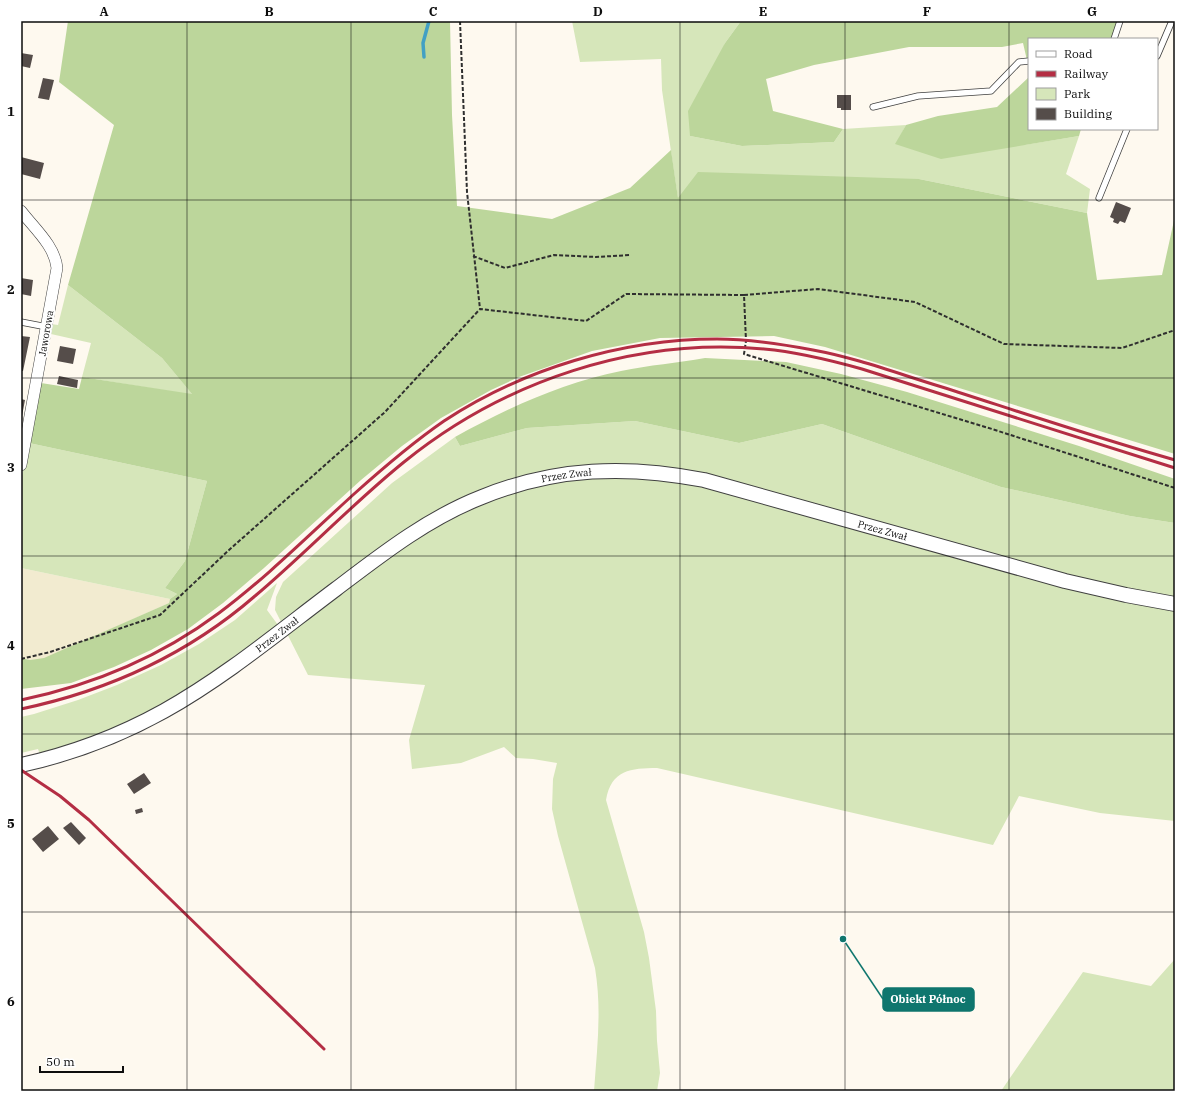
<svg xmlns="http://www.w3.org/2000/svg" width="1196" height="1112" font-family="'IBM Plex Serif',serif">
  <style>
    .farmland { fill: #f2ebd0 }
    .green { fill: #d6e6ba }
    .forest { fill: #bcd69b }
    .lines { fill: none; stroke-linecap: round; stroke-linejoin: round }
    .stream { stroke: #42a0c4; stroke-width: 3.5 }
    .building { fill: #554d4a }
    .service-casing { stroke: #404040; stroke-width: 7 }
    .minor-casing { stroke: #404040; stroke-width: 12 }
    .tertiary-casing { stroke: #404040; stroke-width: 16 }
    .path { stroke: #2f2f2f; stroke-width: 2; stroke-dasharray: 4 2; stroke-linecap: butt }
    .service { stroke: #fff; stroke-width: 5.5 }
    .minor { stroke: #fff; stroke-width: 11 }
    .tertiary { stroke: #fff; stroke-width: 14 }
    .rail { stroke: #b42e44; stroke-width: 3 }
    .grid { fill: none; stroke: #0d0d0d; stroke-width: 1; stroke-opacity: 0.55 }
    .labels { text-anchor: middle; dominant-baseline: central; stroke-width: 4; stroke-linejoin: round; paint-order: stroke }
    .street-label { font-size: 10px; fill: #0d0d0d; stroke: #fff }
    .leader { fill: none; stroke: #0f766e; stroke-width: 1.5 }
    .callout-dot { fill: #0f766e; stroke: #fff; stroke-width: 1.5 }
    .callout { fill: #0f766e; stroke: #0f766e; stroke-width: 1.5 }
    .callout-label { font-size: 11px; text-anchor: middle; font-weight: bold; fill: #fff }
    .neatline { fill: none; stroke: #0d0d0d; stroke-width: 1.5 }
    .grid-label { font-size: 13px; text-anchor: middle; font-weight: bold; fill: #0d0d0d }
  </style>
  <rect width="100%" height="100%" fill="#fef9ef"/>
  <path class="farmland" d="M 21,568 L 170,599 L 169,603 L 44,659 L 30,660 L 21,658 Z"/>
  <path class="green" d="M 572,21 L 741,21 L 725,43 L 690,136 L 742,146 L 834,142 L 843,129 L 906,125 L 896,144 L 1024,145 L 1079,136 L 1066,174 L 1090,189 L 1087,213 L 919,179 L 678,199 L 662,90 L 661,59 L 580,62 Z
    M 68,285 L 162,358 L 193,395 L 82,377 L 91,343 L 51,334 L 51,324 L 58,325 Z
    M 635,421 L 739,443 L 822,424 L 1001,487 L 1130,516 L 1175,523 L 1175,821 L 1100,813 L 1019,796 L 993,845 L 657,768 C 631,768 611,770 606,800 L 644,932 L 649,958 L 656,1011 L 657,1041 L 660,1073 L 657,1091 L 594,1091 C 597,1049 602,1010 595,968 L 558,836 L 552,809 L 553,779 L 557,763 L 533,759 L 516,758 L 504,747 L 461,763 L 412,769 L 409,740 L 425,685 L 308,675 L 275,610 L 276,597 L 283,582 L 392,483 L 455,437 L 460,446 L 527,428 Z
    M 29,443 L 207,481 L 185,561 L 165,588 L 177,594 L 170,599 L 21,568 L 21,481 Z
    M 277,583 L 267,610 L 278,625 L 211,673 L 157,708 L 108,731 L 40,755 L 38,749 L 21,753 L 21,717 L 34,714 L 78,700 L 117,685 L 161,665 L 199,644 L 235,620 Z
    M 1175,959 L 1175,1091 L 1001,1091 L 1083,972 L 1151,986 Z"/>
  <path class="forest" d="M 68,21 L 450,21 L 452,115 L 457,206 L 552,219 L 630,188 L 671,150 L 678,198 L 698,172 L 919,179 L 1087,213 L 1097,280 L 1162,275 L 1175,216 L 1175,454 L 825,347 L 774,336 L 660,338 L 592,351 L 519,377 L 491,390 L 441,418 L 402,446 L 361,480 L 264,568 L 223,603 L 188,629 L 151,650 L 114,667 L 71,683 L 21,689 L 21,658 L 30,660 L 44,658 L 169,603 L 170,599 L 177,594 L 165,588 L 185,561 L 207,481 L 29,443 L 41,383 L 79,389 L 82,377 L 192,394 L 162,358 L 68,285 L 114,125 L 59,82 Z
    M 741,21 L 1120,21 L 1113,39 L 1029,39 L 1029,69 L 1023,43 L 1002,47 L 909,47 L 814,65 L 766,79 L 773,111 L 843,129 L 834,142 L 742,146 L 690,136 L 688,111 L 725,43 Z
    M 1029,77 L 1029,129 L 1081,129 L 1079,136 L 941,159 L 895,144 L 906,125 L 938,116 L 997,107 Z
    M 705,358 L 786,362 L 841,374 L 907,392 L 1079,446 L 1175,479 L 1175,523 L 1130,516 L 1001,487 L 822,424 L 739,443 L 635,421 L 527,428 L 460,446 L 455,437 C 507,408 562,383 621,371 C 649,365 678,363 705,358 Z"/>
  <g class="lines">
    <path class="stream" d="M 424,57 L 423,43 L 429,21"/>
  </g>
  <path class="building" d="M 21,53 L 33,55 L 30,68 L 21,66 Z
    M 43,78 L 54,80 L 49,100 L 38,98 Z
    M 837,95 L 851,95 L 851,110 L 841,110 L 841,108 L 837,108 Z
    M 21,157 L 44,163 L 40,179 L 21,174 Z
    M 1116,202 L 1131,208 L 1125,223 L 1120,221 L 1118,224 L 1113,222 L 1114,219 L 1110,217 Z
    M 21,278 L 33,280 L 31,296 L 21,294 Z
    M 21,336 L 30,337 L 23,371 L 21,371 Z
    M 60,346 L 76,349 L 73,364 L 57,361 Z
    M 59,376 L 78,380 L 77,388 L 57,384 Z
    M 21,399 L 25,400 L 22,416 L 21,416 Z
    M 144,773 L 151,783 L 134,794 L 127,784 Z
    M 142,808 L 143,812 L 136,814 L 135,810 Z
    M 71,822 L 86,838 L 79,845 L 63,828 Z
    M 48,826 L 59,839 L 43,852 L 32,839 Z"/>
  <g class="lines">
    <defs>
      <path id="service" d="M 1114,39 L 1120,21
        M 1157,56 L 1172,21
        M 873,107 L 918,96 L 991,91 L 1019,62 L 1029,61
        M 1099,198 L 1127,129
        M 21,322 L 47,327"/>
      <path id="minor" d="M 21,211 C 34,228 55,246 57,268 L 21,465"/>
      <g id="tertiary">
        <path id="s1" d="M 21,765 C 71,754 119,736 164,711 C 225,677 280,631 336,589 C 382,554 428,518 482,497 C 556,467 627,465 704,480 L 1065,581 L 1126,595 L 1175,604"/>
      </g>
    </defs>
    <use href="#service" class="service-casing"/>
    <use href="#minor" class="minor-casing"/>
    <use href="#tertiary" class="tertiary-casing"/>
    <path class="path" d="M 460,21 L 467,192 L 480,309
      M 473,256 L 505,268 L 554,255 L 596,257 L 631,255
      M 744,295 L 818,289 L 915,302 L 1004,344 L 1122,348 L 1175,330
      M 21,659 L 50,652 L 160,615 L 229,550 L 385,412 L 480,309 L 586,321 L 626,294 L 744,295 L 746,341 L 744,354 L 992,429 L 1175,488"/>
    <use href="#service" class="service"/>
    <use href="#minor" class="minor"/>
    <use href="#tertiary" class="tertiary"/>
    <path class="rail" d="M 21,700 C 93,685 160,657 219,613 C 266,578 311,533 354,494 C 383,468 412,443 444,421 C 523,369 622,339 717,339 C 749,339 781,344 813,350 C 857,358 899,374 942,387 C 1020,412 1097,438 1175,460
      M 21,709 C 107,691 188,654 255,596 C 306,553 352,504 404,462 C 504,381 635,337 764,349 C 797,352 830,360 862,369 L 1175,468
      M 21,770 L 60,796 L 89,820 L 324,1049"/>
  </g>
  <path class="grid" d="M 187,21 L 187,1091M 351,21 L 351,1091M 516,21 L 516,1091M 680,21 L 680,1091M 845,21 L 845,1091M 1009,21 L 1009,1091M 21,200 L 1175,200M 21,378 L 1175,378M 21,556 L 1175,556M 21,734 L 1175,734M 21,912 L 1175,912"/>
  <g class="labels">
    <g class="street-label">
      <text transform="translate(46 333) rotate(-80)">Jaworowa</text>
      <text stroke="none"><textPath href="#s1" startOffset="625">Przez Zwał</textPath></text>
      <text stroke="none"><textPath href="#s1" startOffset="949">Przez Zwał</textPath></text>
      <text stroke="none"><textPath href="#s1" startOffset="290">Przez Zwał</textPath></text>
    </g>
  </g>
  <path class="leader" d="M843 939L883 999"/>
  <circle class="callout-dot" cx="843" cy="939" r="4"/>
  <rect class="callout" x="883" y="988" width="91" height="23" rx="4"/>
  <g class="callout-label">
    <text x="928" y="1003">Obiekt Północ</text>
  </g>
  <rect width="1196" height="1112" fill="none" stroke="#ffffff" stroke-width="44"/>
  <rect x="1028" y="38" width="130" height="92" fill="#ffffff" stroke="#9e9e9e"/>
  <rect x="1036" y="51" width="20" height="6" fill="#ffffff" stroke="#9e9e9e"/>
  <text x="1064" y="58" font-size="12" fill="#0d0d0d">Road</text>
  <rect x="1036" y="71" width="20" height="6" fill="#b42e44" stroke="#9e9e9e"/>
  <text x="1064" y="78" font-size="12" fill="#0d0d0d">Railway</text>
  <rect x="1036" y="88" width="20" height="12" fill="#d6e6ba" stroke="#9e9e9e"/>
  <text x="1064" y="98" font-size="12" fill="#0d0d0d">Park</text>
  <rect x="1036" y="108" width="20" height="12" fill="#554d4a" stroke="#9e9e9e"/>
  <text x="1064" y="118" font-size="12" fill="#0d0d0d">Building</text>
  <path d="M40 1066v6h83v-6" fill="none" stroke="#0d0d0d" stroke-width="2"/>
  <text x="46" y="1066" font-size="12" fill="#0d0d0d" stroke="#ffffff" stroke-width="3" paint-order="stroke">50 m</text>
  <rect x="22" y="22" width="1152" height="1068" class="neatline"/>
  <g class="grid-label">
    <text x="104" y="16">A</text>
    <text x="269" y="16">B</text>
    <text x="433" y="16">C</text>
    <text x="598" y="16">D</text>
    <text x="763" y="16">E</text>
    <text x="927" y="16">F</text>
    <text x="1092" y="16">G</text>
    <text x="11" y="116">1</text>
    <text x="11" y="294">2</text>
    <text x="11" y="472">3</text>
    <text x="11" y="650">4</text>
    <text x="11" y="828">5</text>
    <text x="11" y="1006">6</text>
  </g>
</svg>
